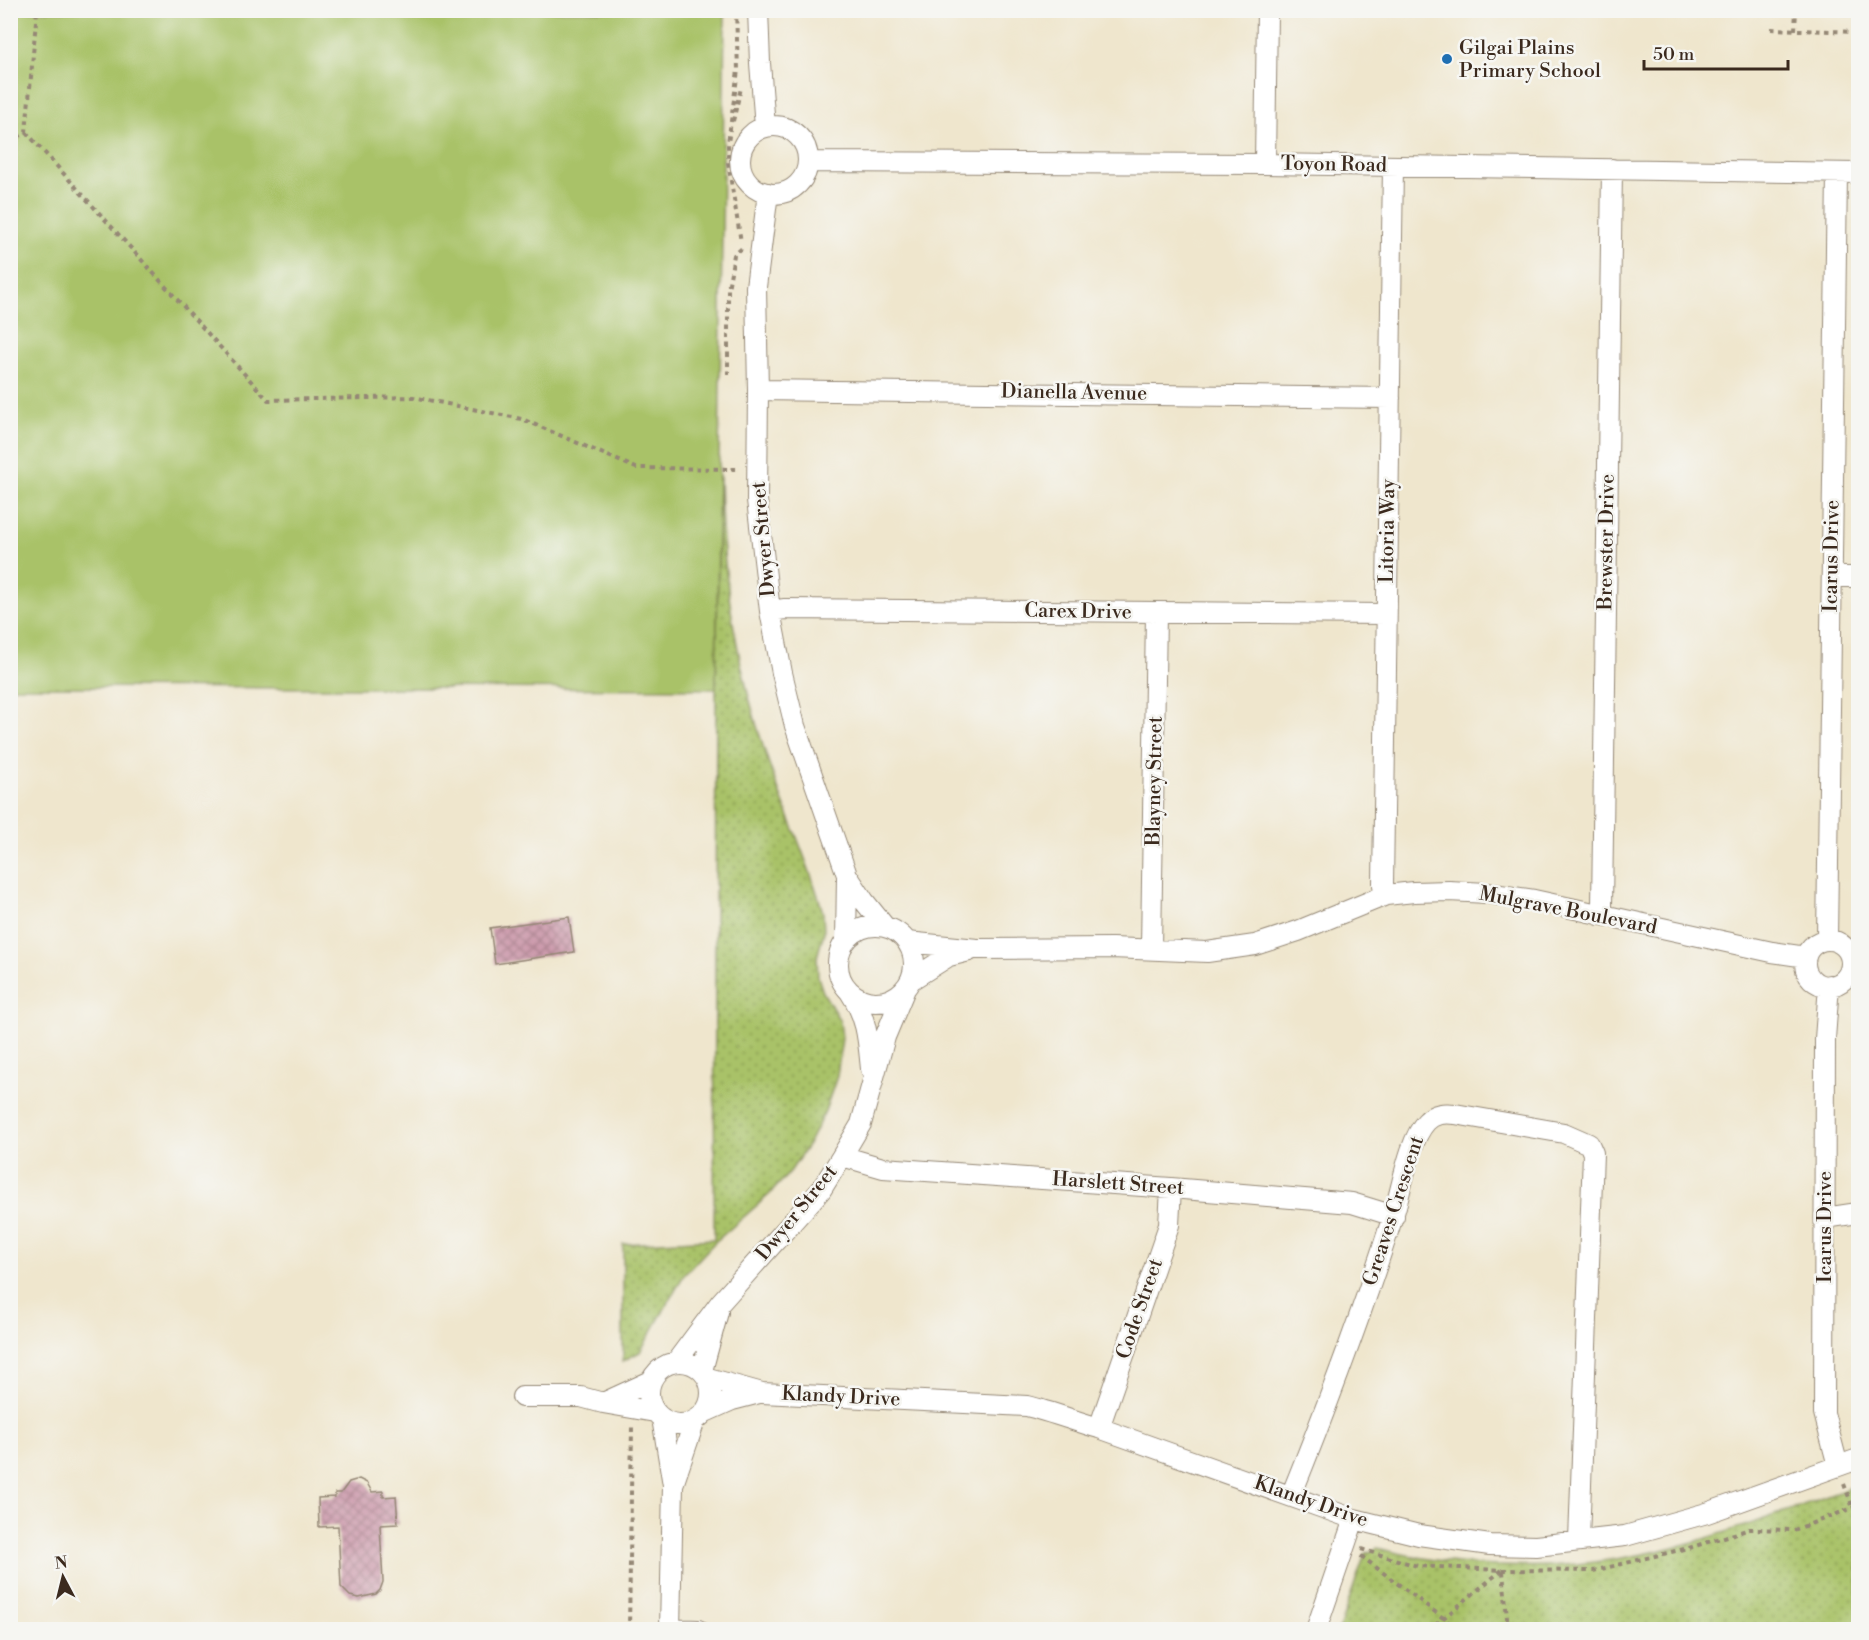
<svg xmlns="http://www.w3.org/2000/svg" width="1869" height="1640" font-family="'Libre Bodoni',serif">
  <style>
    .grass { fill: #a9c268; stroke: #727643; stroke-width: 1.5 }
    .park { fill: url(#park-dots); stroke: #727643; stroke-width: 1.5 }
    .building { fill: url(#building-cross-hatch) }
    .lines { fill: none; stroke-linecap: round; stroke-linejoin: round }
    .minor-casing { stroke: #958876; stroke-width: 22 }
    .path { stroke: #958876; stroke-width: 4; stroke-dasharray: 4.5 4.5; stroke-linecap: butt }
    .minor { stroke: #fff; stroke-width: 20 }
    .poi-dot { fill: #1f6fb2; stroke: #f6f6f2; stroke-width: 2 }
    .labels { text-anchor: middle; dominant-baseline: central; stroke-width: 5; stroke-linejoin: round; paint-order: stroke }
    .poi-label { font-size: 20px; fill: #3b2a1e; stroke: #f6f6f2; text-anchor: start }
    .street-label { font-size: 20px; fill: #3b2a1e; stroke: #f6f6f2 }
  </style>
  <defs>
    <pattern id="park-dots" width="8" height="8" patternUnits="userSpaceOnUse" patternTransform="scale(1.5)"><rect width="8" height="8" fill="#a9c268"/><path d="M2 2h.1M6 6h.1" fill="none" stroke="#8b9e55" stroke-width="1.8" stroke-linecap="round"/></pattern>
    <pattern id="building-cross-hatch" width="8" height="8" patternUnits="userSpaceOnUse" patternTransform="scale(1.5)"><rect width="8" height="8" fill="#cc9aac"/><path d="M0 0l8 8M0 8l8-8" fill="none" stroke="#a77e8b"/></pattern>
  </defs>
  <rect width="100%" height="100%" fill="#f6f6f2"/>
  <filter id="ink" filterUnits="userSpaceOnUse"><feTurbulence type="fractalNoise" baseFrequency=".0167" numOctaves="2"/><feDisplacementMap in="SourceGraphic" scale="12" xChannelSelector="R" yChannelSelector="G"/><feConvolveMatrix kernelMatrix="1 2 1 2 8 2 1 2 1" color-interpolation-filters="sRGB"/></filter>
  <filter id="wash" filterUnits="userSpaceOnUse"><feTurbulence type="fractalNoise" baseFrequency=".008" numOctaves="4" result="noise"/><feDisplacementMap in="SourceGraphic" scale="24" xChannelSelector="R" yChannelSelector="G"/><feGaussianBlur stdDeviation="1.35" result="paint"/><feColorMatrix in="noise" values="0 0 0 0 0 0 0 0 0 0 0 0 0 0 0 0 0 1.4 0 .05"/><feComposite in="paint" operator="in"/></filter>
  <g filter="url(#wash)">
    <rect width="100%" height="100%" fill="#efe6cd"/>
    <path class="grass" d="M 11,11 L 725,11 L 716,689 L 11,687 Z"/>
    <path class="park" d="M 720,474 C 721,571 736,666 767,758 C 784,810 809,860 823,913 L 824,932 L 817,957 L 818,977 L 823,992 L 840,1021 L 842,1038 L 837,1076 L 825,1111 L 809,1143 L 790,1172 L 770,1194 L 714,1243 L 684,1275 L 640,1352 L 623,1361 L 623,1244 L 714,1239 L 716,689 Z
      M 1858,1485 L 1858,1629 L 1339,1629 L 1365,1554 L 1377,1548 C 1477,1574 1578,1572 1678,1546 C 1739,1530 1799,1506 1858,1485 Z"/>
    <g id="blocks">
      <path class="building" d="M 569,917 L 574,952 L 495,964 L 490,928 Z
        M 359,1479 L 367,1483 L 372,1492 L 383,1491 L 383,1497 L 396,1496 L 398,1524 L 380,1525 L 383,1582 L 380,1590 L 376,1594 L 359,1598 L 350,1596 L 341,1587 L 338,1526 L 319,1527 L 318,1498 L 335,1497 L 335,1493 L 341,1493 L 349,1482 Z
        M 310,1624 L 338,1624 L 338,1630 L 310,1630 Z"/>
    </g>
  </g>
  <g filter="url(#ink)">
    <use href="#blocks" fill-opacity="0" stroke="#958876" stroke-width="1.5"/>
    <g class="lines">
      <defs>
        <path id="minor" d="M 758,10 L 760,63 L 765,127
          M740 160a34 34 0 1 1 68 0a34 34 0 1 1-68 0Z
          M 808,162 L 1265,164 L 1858,173
          M 1265,164 L 1267,10
          M 768,193 L 756,287 L 758,390 L 757,500 L 770,611 L 782,673 L 795,726 L 847,875 L 864,901 L 885,927
          M 758,390 L 1390,398
          M 1832,577 L 1858,577
          M 770,611 L 785,609 L 1386,614
          M 1386,895 L 1383,885 L 1393,166
          M 1599,915 L 1602,907 L 1612,169
          M838 964a38 38 0 1 1 76 0a38 38 0 1 1-76 0Z
          M 1827,940 L 1837,173
          M1805 963a23 23 0 1 1 46 0a23 23 0 1 1-46 0Z
          M 846,941 L 847,875
          M 907,942 L 977,949 L 1112,948 L 1207,952 L 1255,945 L 1298,931 L 1386,895 L 1414,892 L 1449,891 L 1487,893 L 1534,900 L 1772,952 L 1806,957
          M 1151,949 L 1156,613
          M 911,980 L 949,956 L 969,951
          M 1829,985 L 1825,1039 L 1824,1413 L 1838,1466
          M 850,992 C 867,1018 868,1038 871,1069
          M 842,1156 L 883,1168 L 1171,1188 L 1352,1203 L 1394,1216
          M 1825,1218 L 1858,1213
          M649 1393a31 31 0 1 1 62 0a31 31 0 1 1-62 0Z
          M 676,1362 L 720,1303 L 821,1190 L 842,1156 L 861,1124 L 885,1037 L 905,989
          M 702,1371 L 718,1312
          M 708,1378 L 762,1393 L 1027,1406 C 1051,1412 1075,1421 1099,1428 L 1354,1519 L 1419,1535 L 1490,1545 L 1536,1546 L 1625,1536 L 1707,1513 L 1858,1459
          M 522,1397 L 581,1397 L 603,1403 L 655,1412
          M 603,1403 L 651,1381
          M 703,1413 L 732,1400 L 759,1393
          M 662,1418 L 673,1485 L 670,1630
          M 1099,1428 L 1169,1225 L 1171,1188
          M 674,1482 L 695,1420
          M 1291,1496 C 1328,1404 1363,1311 1393,1216 C 1402,1190 1408,1142 1426,1122 C 1434,1113 1444,1113 1455,1114 L 1564,1133 L 1589,1144 L 1593,1153 L 1579,1540
          M 670,1629 L 698,1630
          M 1316,1630 L 1354,1519"/>
      </defs>
      <use href="#minor" class="minor-casing"/>
      <path class="path" d="M 736,10 L 738,70 L 728,143 L 728,163 L 741,242
        M 1771,29 L 1858,32
        M 1795,30 L 1796,10
        M 733,121 L 741,88
        M 26,132 L 268,400 L 413,397 L 522,419 L 636,468 L 740,469
        M 10,142 L 26,132 L 37,10
        M 728,375 L 728,289 L 734,255 L 742,248
        M 1844,1484 L 1853,1508
        M 1361,1549 L 1417,1566 L 1502,1570 L 1593,1571 L 1692,1547 L 1750,1529 L 1794,1530 L 1858,1506
        M 1361,1556 L 1459,1630
        M 1503,1571 L 1508,1630
        M 629,1630 L 632,1426
        M 1429,1630 L 1502,1570"/>
      <use href="#minor" class="minor"/>
    </g>
  </g>
  <circle class="poi-dot" cx="1447" cy="59" r="6"/>
  <g class="labels">
    <g class="poi-label">
      <text x="1459" y="48">Gilgai Plains<tspan x="1459" dy="23">Primary School</tspan></text>
    </g>
    <g class="street-label">
      <text transform="translate(1334 165) rotate(1)">Toyon Road</text>
      <text transform="translate(1074 393) rotate(1)">Dianella Avenue</text>
      <text transform="translate(1388 531) rotate(-89)">Litoria Way</text>
      <text transform="translate(764 539) rotate(-95)">Dwyer Street</text>
      <text transform="translate(1607 542) rotate(-89)">Brewster Drive</text>
      <text transform="translate(1832 556) rotate(-89)">Icarus Drive</text>
      <text transform="translate(1078 612) rotate(1)">Carex Drive</text>
      <text transform="translate(1155 781) rotate(-89)">Blayney Street</text>
      <text transform="translate(1568 911) rotate(11)">Mulgrave Boulevard</text>
      <text transform="translate(1118 1184) rotate(4)">Harslett Street</text>
      <text transform="translate(1394 1211) rotate(-72)">Greaves Crescent</text>
      <text transform="translate(797 1213) rotate(-51)">Dwyer Street</text>
      <text transform="translate(1825 1227) rotate(-90)">Icarus Drive</text>
      <text transform="translate(1140 1309) rotate(-71)">Code Street</text>
      <text transform="translate(841 1397) rotate(3)">Klandy Drive</text>
      <text transform="translate(1311 1502) rotate(19)">Klandy Drive</text>
    </g>
  </g>
  <rect width="1869" height="1640" fill="none" stroke="#f6f6f2" stroke-width="36"/>
  <g transform="translate(63 1577) rotate(353)" stroke="#f6f6f2" stroke-width="4.5" paint-order="stroke">
  <path d="M0-4.5L10 22L0 15L-10 22Z" fill="#3b2a1e"/>
  <text y="-9" font-size="16" font-weight="bold" text-anchor="middle" fill="#3b2a1e">N</text>
  </g>
  <path d="M1644 60v9h144v-9" fill="none" stroke="#3b2a1e" stroke-width="3"/>
  <text x="1653" y="60" font-size="18" fill="#3b2a1e" stroke="#f6f6f2" stroke-width="4.5" paint-order="stroke">50 m</text>
</svg>
